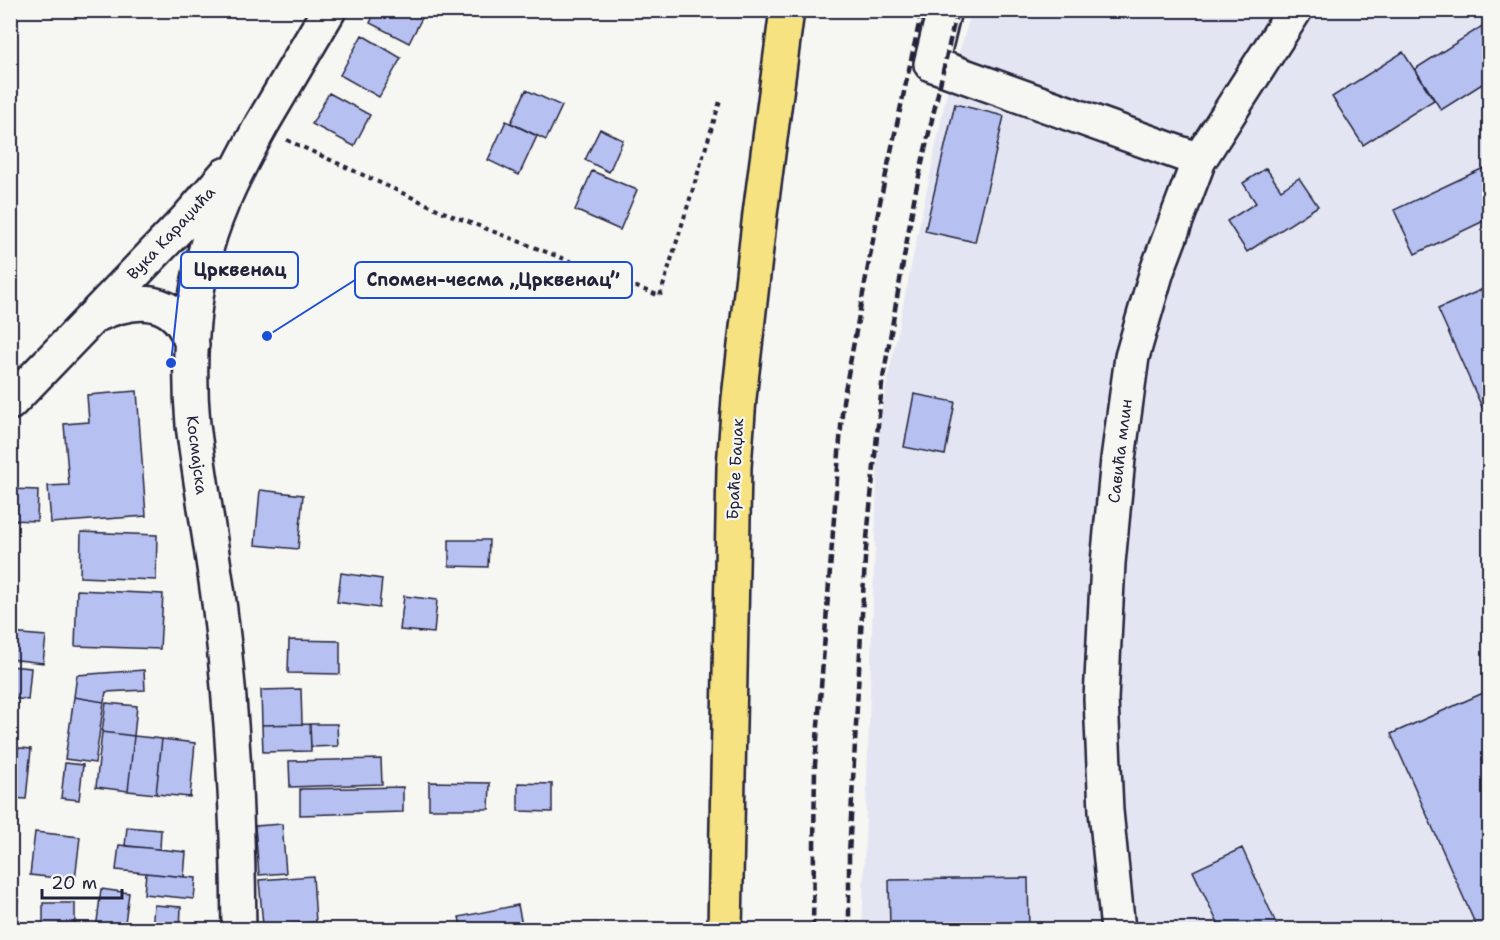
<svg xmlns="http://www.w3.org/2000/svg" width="1500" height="940" font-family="'Shantell Sans',sans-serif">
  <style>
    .built { fill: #e3e6f2 }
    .building { fill: #b6c0f1; stroke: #22223b; stroke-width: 1.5 }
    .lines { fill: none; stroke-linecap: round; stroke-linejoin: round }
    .minor-casing { stroke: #22223b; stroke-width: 38 }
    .major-casing { stroke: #22223b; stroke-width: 38 }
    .path { stroke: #22223b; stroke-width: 4; stroke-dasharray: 4.5 4.5; stroke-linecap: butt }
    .minor { stroke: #f6f6f2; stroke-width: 33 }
    .major { stroke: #f7e281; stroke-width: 33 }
    .rail { stroke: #22223b; stroke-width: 4.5; stroke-dasharray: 9 4.5; stroke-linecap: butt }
    .labels { text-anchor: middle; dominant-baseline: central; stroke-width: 4.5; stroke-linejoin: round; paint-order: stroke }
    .street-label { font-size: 16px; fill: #22223b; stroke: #f6f6f2 }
    .leader { fill: none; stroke: #1d4ed8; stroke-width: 2 }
    .callout-dot { fill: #1d4ed8; stroke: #f6f6f2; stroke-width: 2 }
    .callout { fill: #f6f6f2; stroke: #1d4ed8; stroke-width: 2 }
    .callout-label { font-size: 18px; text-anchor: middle; font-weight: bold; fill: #22223b }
  </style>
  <rect width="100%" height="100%" fill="#f6f6f2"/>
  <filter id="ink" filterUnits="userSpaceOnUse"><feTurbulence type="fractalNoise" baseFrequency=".0167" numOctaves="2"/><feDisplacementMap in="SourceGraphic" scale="12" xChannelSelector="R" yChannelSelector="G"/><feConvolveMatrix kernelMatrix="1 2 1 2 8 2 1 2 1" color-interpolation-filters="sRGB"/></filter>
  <g filter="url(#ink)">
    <path class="built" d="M 972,11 L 1489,11 L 1489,929 L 862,930 L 879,422 L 948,87 Z"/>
    <path class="building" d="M 376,10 L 417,10 L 424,14 L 409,43 L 370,23 Z
      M 1490,21 L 1490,79 L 1441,110 L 1415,69 Z
      M 362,35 L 401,58 L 379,97 L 340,75 Z
      M 1403,52 L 1434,100 L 1363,145 L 1332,97 Z
      M 526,90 L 562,106 L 546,140 L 511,123 Z
      M 329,93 L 370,115 L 354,146 L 312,124 Z
      M 955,104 L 1004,116 L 975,242 L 925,231 Z
      M 506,121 L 537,136 L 519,175 L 488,160 Z
      M 600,129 L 623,140 L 609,172 L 585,160 Z
      M 1490,165 L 1490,218 L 1415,254 L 1394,210 Z
      M 1266,168 L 1281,190 L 1299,178 L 1318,206 L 1247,252 L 1227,221 L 1256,203 L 1243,183 Z
      M 592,171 L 637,190 L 620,230 L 575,210 Z
      M 1490,286 L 1490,425 L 1438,309 Z
      M 137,391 L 146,516 L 51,523 L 48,486 L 69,485 L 64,424 L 89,422 L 87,395 Z
      M 914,394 L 955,402 L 945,455 L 904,447 Z
      M 10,489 L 38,490 L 37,521 L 10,520 Z
      M 260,490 L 303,495 L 298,549 L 255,545 Z
      M 81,532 L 157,535 L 156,580 L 80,577 Z
      M 449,540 L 489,540 L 488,567 L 449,566 Z
      M 341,573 L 382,579 L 379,608 L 337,602 Z
      M 77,590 L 163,594 L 160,649 L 75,646 Z
      M 404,596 L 437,600 L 434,633 L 400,630 Z
      M 10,633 L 46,636 L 43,663 L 10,659 Z
      M 289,640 L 340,641 L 340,674 L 288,673 Z
      M 10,666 L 31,668 L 28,700 L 10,698 Z
      M 144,670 L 145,690 L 106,692 L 104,702 L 74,697 L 77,675 Z
      M 301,689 L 302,724 L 262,725 L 261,690 Z
      M 1490,690 L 1490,930 L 1478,930 L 1391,734 Z
      M 74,697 L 104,702 L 95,763 L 65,759 Z
      M 106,703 L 137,706 L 134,736 L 102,732 Z
      M 310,724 L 311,751 L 263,752 L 262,725 Z
      M 310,724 L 337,724 L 338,746 L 311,747 Z
      M 102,732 L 134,736 L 128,791 L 96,787 Z
      M 134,736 L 162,739 L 156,794 L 128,791 Z
      M 162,739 L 195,743 L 190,797 L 156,794 Z
      M 10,747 L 31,749 L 26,799 L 10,798 Z
      M 381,759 L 382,784 L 290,787 L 289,761 Z
      M 65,763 L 83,765 L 79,800 L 61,798 Z
      M 429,782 L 490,783 L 489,809 L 429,809 Z
      M 518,783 L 552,784 L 552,812 L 518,811 Z
      M 403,787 L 403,812 L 300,815 L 300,789 Z
      M 282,824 L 286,873 L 259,875 L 255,826 Z
      M 127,827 L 161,830 L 160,849 L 125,846 Z
      M 35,832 L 80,837 L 75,880 L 30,875 Z
      M 119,845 L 186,852 L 184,877 L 116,870 Z
      M 1242,848 L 1279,930 L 1221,930 L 1193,871 Z
      M 146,873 L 196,878 L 194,899 L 144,894 Z
      M 313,876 L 316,922 L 263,926 L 259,880 Z
      M 1028,878 L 1029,930 L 890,930 L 889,880 Z
      M 101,889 L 129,893 L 124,930 L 96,930 Z
      M 10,899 L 18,900 L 14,923 L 10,922 Z
      M 43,903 L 75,903 L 75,930 L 43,930 Z
      M 154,905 L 181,907 L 180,930 L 152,930 Z
      M 518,905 L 523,930 L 462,930 L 459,917 Z
      M 125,923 L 145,925 L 144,930 L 124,930 Z
      M 424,923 L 425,930 L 379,930 Z"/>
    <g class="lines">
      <defs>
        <path id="minor" d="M 944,10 L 931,64 L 1199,160
          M 94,316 C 135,297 177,294 192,345
          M 10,403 L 186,220 L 225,175
          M 239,930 C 238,823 233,716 220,610 C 212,548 201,487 193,425 C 188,367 191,305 206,249 C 218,205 240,164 262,124 C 284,86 307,48 329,10
          M 1118,930 L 1106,811 L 1101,699 L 1108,563 L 1118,459 L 1132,357 L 1157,271 L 1199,160 L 1295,10"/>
        <path id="major" d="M 725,930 L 734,467 L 739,398 L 760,214 L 787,10"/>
      </defs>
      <use href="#minor" class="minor-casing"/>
      <use href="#major" class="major-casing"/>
      <path class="path" d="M 287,140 L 448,214 L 660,296 L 721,98"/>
      <use href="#minor" class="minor"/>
      <use href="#major" class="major"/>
      <path class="rail" d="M 813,930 L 815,765 L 843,401 L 881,197 L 922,10
        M 849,930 L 849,854 L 865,559 L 882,384 L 915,194 L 957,10"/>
    </g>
  </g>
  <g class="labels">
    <g class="street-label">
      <text transform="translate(171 233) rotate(-47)">Вука Караџића</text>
      <text transform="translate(1120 451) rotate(-83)">Савића млин</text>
      <text transform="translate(197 455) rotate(83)">Космајска</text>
      <text transform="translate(735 469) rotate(-87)">Браће Баџак</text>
    </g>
  </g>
  <path class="leader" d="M171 363L181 270M267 336L355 280"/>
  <g class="callout-dot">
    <circle cx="171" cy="363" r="6"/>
    <circle cx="267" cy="336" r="6"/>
  </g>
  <g class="callout">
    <rect x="181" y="252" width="117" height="36" rx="6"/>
    <rect x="355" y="262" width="277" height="36" rx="6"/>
  </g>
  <g class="callout-label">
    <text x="240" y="276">Црквенац</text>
    <text x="493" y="286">Спомен-чесма „Црквенац”</text>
  </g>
  <rect width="1500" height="940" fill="none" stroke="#f6f6f2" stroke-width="36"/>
  <rect x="18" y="18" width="1464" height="904" fill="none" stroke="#22223b" stroke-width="2" filter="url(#ink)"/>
  <path d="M42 889v9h80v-9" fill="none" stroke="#22223b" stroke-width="3"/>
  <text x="51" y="889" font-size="18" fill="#22223b" stroke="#f6f6f2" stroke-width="4.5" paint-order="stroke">20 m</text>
</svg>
